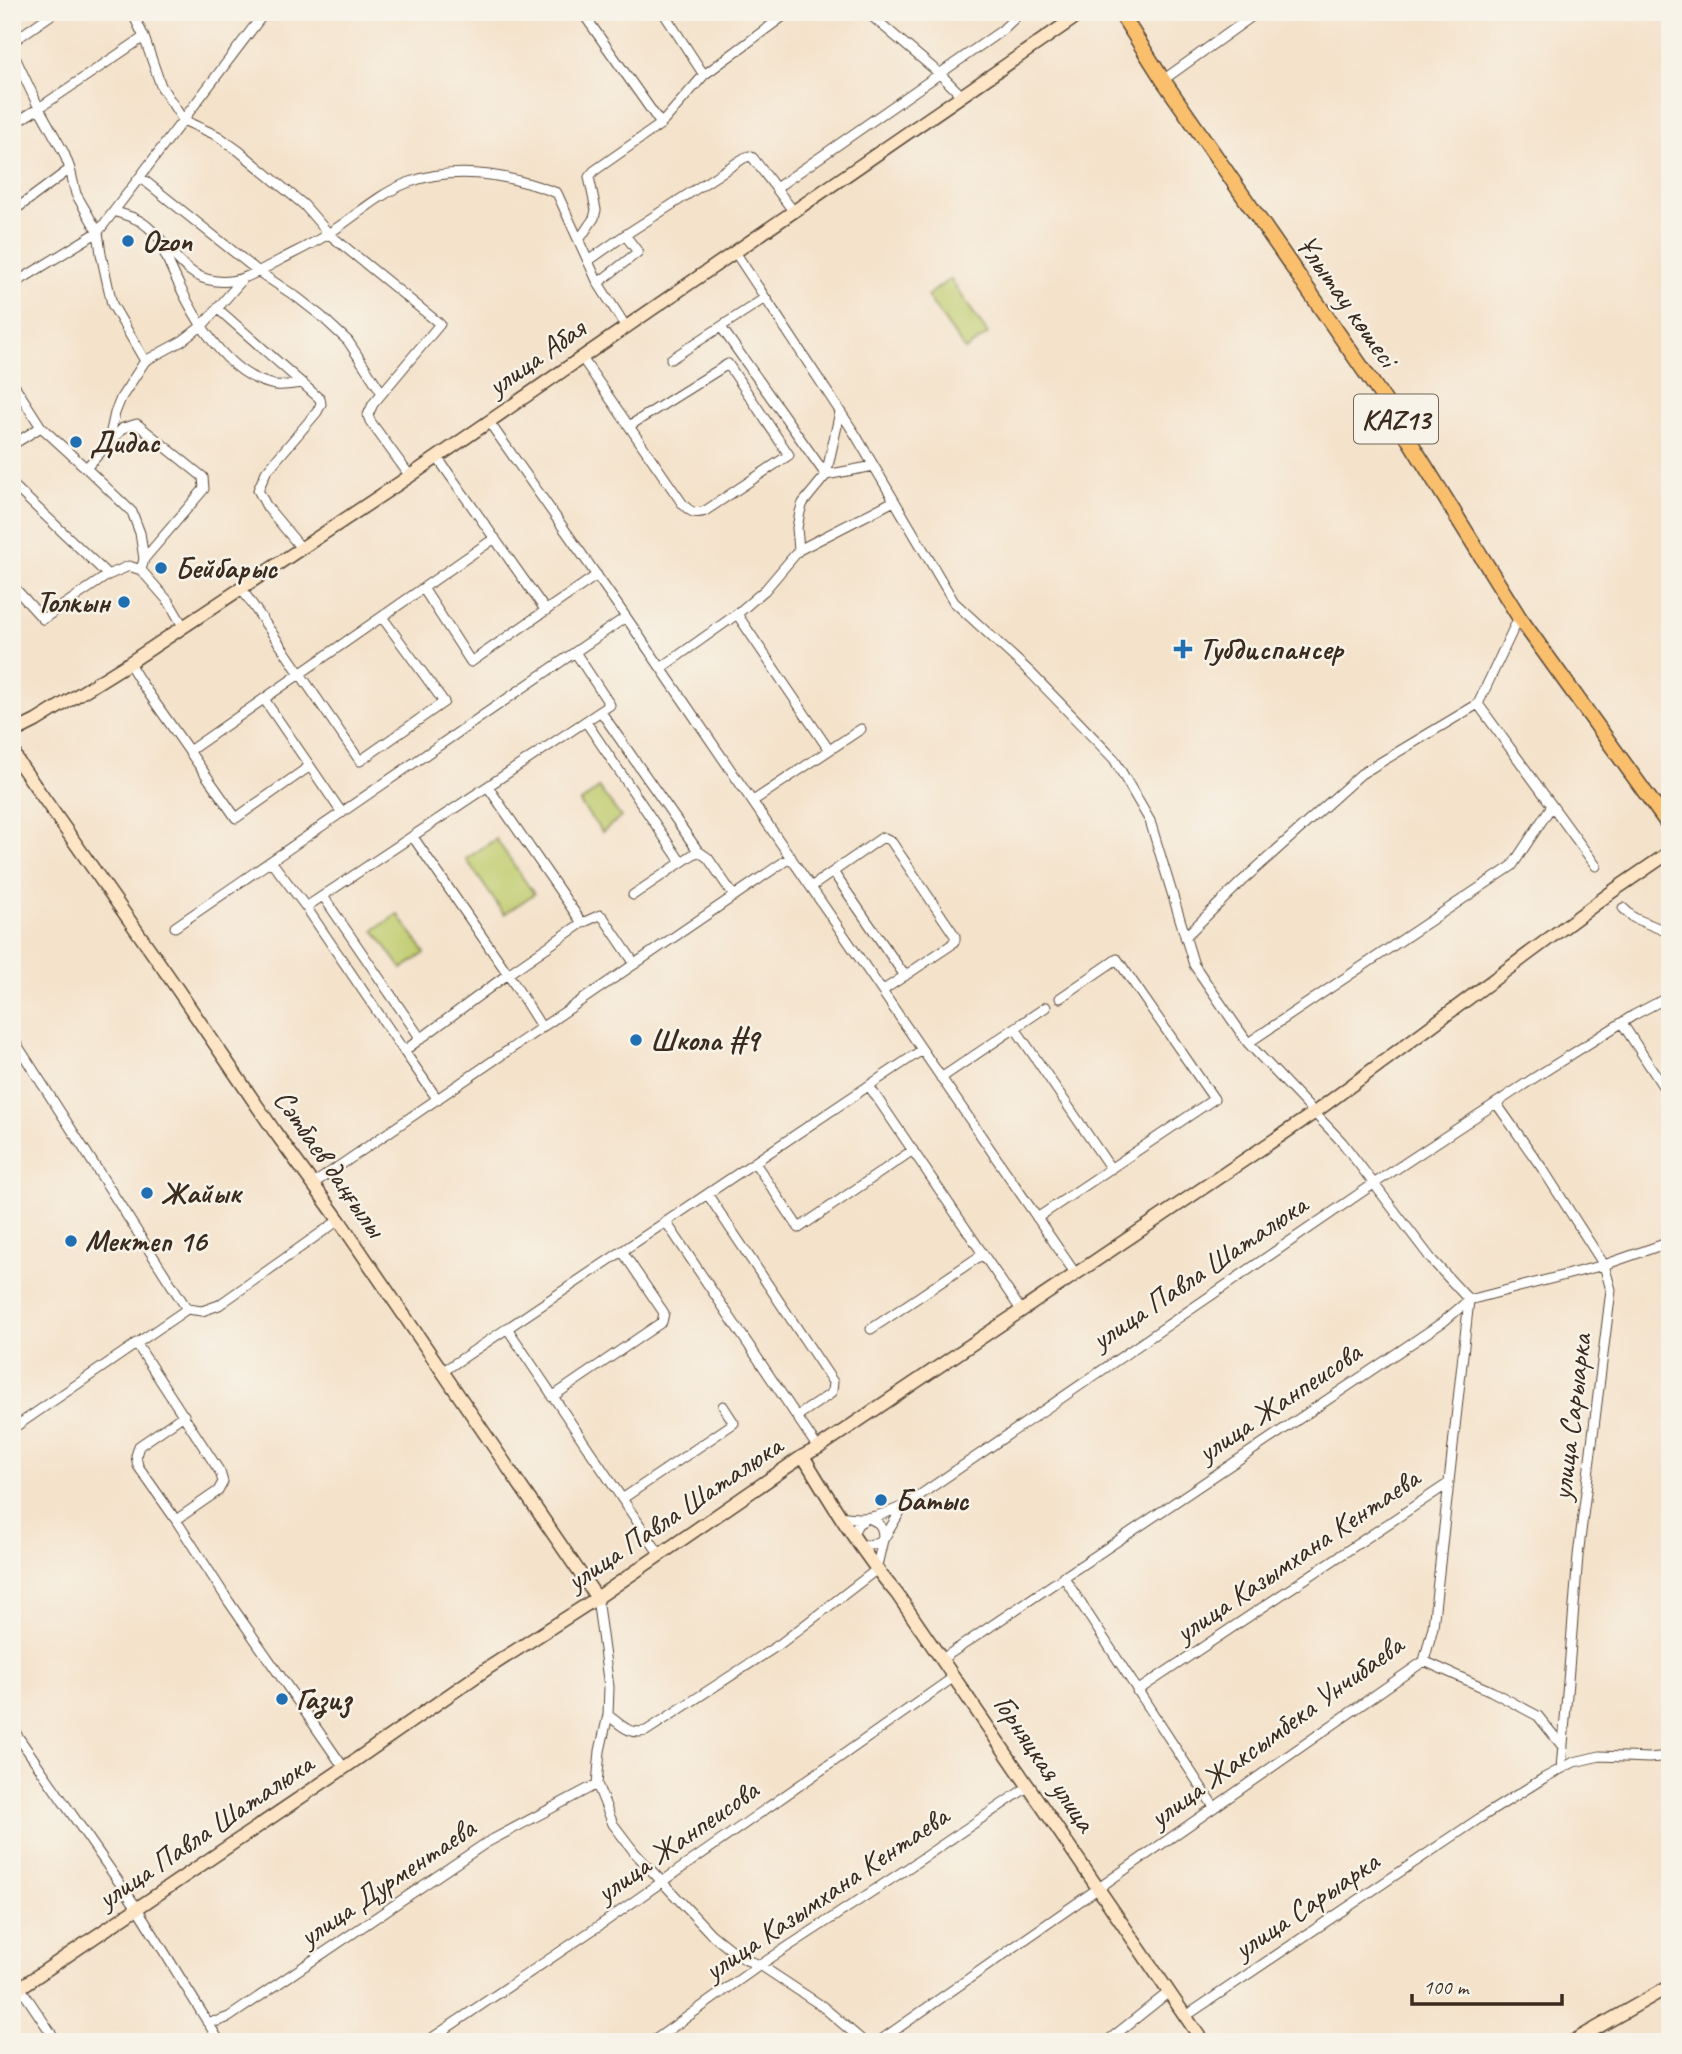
<svg xmlns="http://www.w3.org/2000/svg" width="1682" height="2054" font-family="Caveat,sans-serif">
  <style>
    .garden { fill: #c0cc6e; stroke: #7e7b46; stroke-width: 2 }
    .lines { fill: none; stroke-linecap: round; stroke-linejoin: round }
    .street-casing { stroke: #574638; stroke-width: 11 }
    .secondary-casing { stroke: #574638; stroke-width: 15 }
    .primary-casing { stroke: #574638; stroke-width: 17 }
    .street { stroke: #fff; stroke-width: 9 }
    .secondary { stroke: #fde5c5; stroke-width: 12 }
    .primary { stroke: #f9bf6d; stroke-width: 14 }
    .poi-dot { fill: #1f6fb2; stroke: #f7f3e8; stroke-width: 2.5 }
    .labels { text-anchor: middle; dominant-baseline: central; stroke-width: 5; stroke-linejoin: round; paint-order: stroke }
    .shield { fill: #f7f3e8; stroke: #73665b; stroke-width: 2 }
    .shield-label { font-size: 28px; font-weight: bold; fill: #3b2a1e }
    .poi-label { font-size: 30px; font-weight: bold; fill: #3b2a1e; stroke: #f7f3e8; text-anchor: start }
    .street-label { font-size: 30px; fill: #3b2a1e; stroke: #f7f3e8 }
  </style>
  <rect width="100%" height="100%" fill="#f7f3e8"/>
  <filter id="ink" filterUnits="userSpaceOnUse"><feTurbulence type="fractalNoise" baseFrequency=".0143" numOctaves="2"/><feDisplacementMap in="SourceGraphic" scale="14" xChannelSelector="R" yChannelSelector="G"/><feConvolveMatrix kernelMatrix="1 2 1 2 8 2 1 2 1" color-interpolation-filters="sRGB"/></filter>
  <filter id="wash" filterUnits="userSpaceOnUse"><feTurbulence type="fractalNoise" baseFrequency=".00686" numOctaves="4" result="noise"/><feDisplacementMap in="SourceGraphic" scale="28" xChannelSelector="R" yChannelSelector="G"/><feGaussianBlur stdDeviation="1.57" result="paint"/><feColorMatrix in="noise" values="0 0 0 0 0 0 0 0 0 0 0 0 0 0 0 0 0 1.4 0 .05"/><feComposite in="paint" operator="in"/></filter>
  <g filter="url(#wash)">
    <rect width="100%" height="100%" fill="#f4e2ca"/>
    <path class="garden" d="M 950,279 L 988,334 L 965,350 L 927,296 Z
      M 599,788 L 621,817 L 602,832 L 580,803 Z
      M 496,839 L 534,894 L 504,914 L 466,859 Z
      M 398,914 L 425,953 L 402,969 L 374,930 Z"/>
  </g>
  <g filter="url(#ink)">
    <g class="lines">
      <defs>
        <path id="street" d="M 132,12 L 144,37 L 161,86 L 183,120 L 218,136 L 239,151 L 304,205 L 329,234 L 440,324 L 373,404 L 368,415 L 370,421 L 410,476
          M 582,12 L 661,124
          M 867,12 L 940,74 L 962,96
          M 12,42 L 55,12
          M 12,51 L 39,108 L 12,125
          M 704,75 L 789,12
          M 1163,80 L 1258,12
          M 70,169 L 64,153 L 39,108 L 144,37
          M 140,177 L 259,272 L 298,298 L 321,316 L 348,341 L 382,393
          M 776,188 L 1001,31 L 1017,16 L 1019,12
          M 114,211 C 123,215 135,217 143,223 C 169,241 181,278 216,281 C 240,284 259,271 280,260 C 297,251 315,243 331,232 C 356,216 379,194 407,183 C 455,165 510,175 557,193 L 598,283 L 626,327
          M 12,212 L 70,169 L 76,194 L 98,232 L 12,285
          M 579,240 L 594,218 L 596,210 L 589,177 L 594,171 L 661,124 L 704,75 L 663,12
          M 161,245 C 182,293 217,376 276,385 C 286,386 294,384 303,383
          M 735,252 L 855,434 L 954,602 L 1031,673 L 1114,759 L 1150,821 L 1194,965 L 1248,1043 L 1342,1142 L 1432,1260 L 1469,1300 L 1433,1627 L 1424,1661 L 878,2042
          M 588,261 L 625,235
          M 598,283 L 638,252 L 625,235 L 744,158 L 749,156 L 753,158 L 794,212
          M 218,309 L 320,399 L 321,404 L 317,412 L 266,472 L 258,490 L 267,507 L 302,549
          M 721,327 L 826,475
          M 582,358 L 682,503 C 689,511 694,515 705,511 L 789,455 L 728,364 L 629,426
          M 671,359 L 765,298
          M 145,361 L 112,304 L 101,254 L 98,232 L 265,12
          M 12,382 L 41,427
          M 489,422 L 626,617 L 1075,1273
          M 109,440 L 115,413 L 121,398 L 145,361 L 182,341 L 203,325 L 242,280
          M 12,445 L 41,427 L 86,468 L 123,428 L 137,424 L 203,477 L 204,489 L 144,559 L 141,570 L 169,602 L 183,626
          M 437,457 L 546,611
          M 86,468 L 132,512 L 140,533 L 144,559
          M 826,475 L 874,466
          M 12,484 L 108,575
          M 799,550 L 797,528 L 800,512 L 803,503 L 826,475 L 840,412
          M 12,585 L 43,619 L 108,575 L 129,566 L 141,570
          M 241,588 L 360,761 L 444,702 L 382,617
          M 423,588 L 471,662 L 597,575
          M 737,614 L 829,750
          M 1519,617 L 1478,704 L 1596,866
          M 129,663 L 140,681 L 236,818 L 310,766
          M 661,668 L 737,614 L 765,590 L 799,550 L 894,501
          M 264,699 L 342,813
          M 601,712 L 698,851 L 633,895
          M 586,722 L 681,862
          M 189,751 L 495,538
          M 488,787 L 582,923
          M 753,801 L 861,729
          M 413,837 L 508,974 L 542,1028
          M 698,851 L 708,858 L 734,896
          M 271,861 L 306,907
          M 833,872 L 905,976
          M 811,887 L 883,837 L 891,841 L 955,936 L 955,940 L 951,945 L 882,991
          M 323,896 L 421,1039
          M 1623,908 L 1634,918 L 1670,933
          M 175,927 L 626,617
          M 1185,937 L 1242,881 L 1361,774 L 1478,704
          M 1622,1023 L 1670,1097
          M 1015,1028 L 1111,1169
          M 12,1037 L 187,1309 L 12,1429
          M 1248,1043 L 1512,866 L 1551,807
          M 404,1051 L 306,907 L 610,705 L 575,652
          M 941,1078 L 1046,1007
          M 869,1086 L 1021,1310
          M 438,1100 L 404,1051 L 508,974 L 582,923 L 600,915 L 603,917 L 635,964
          M 1496,1103 L 1544,1171 L 1604,1265 L 1611,1290 L 1578,1556 L 1561,1769
          M 755,1163 L 799,1228 L 913,1150
          M 313,1184 L 791,857
          M 708,1195 L 833,1382 L 832,1391 L 829,1395 L 797,1416
          M 1037,1218 L 1214,1099 L 1117,959 L 1060,998
          M 666,1222 L 818,1448
          M 187,1309 L 202,1311 L 219,1305 L 339,1220
          M 507,1328 L 660,1555
          M 871,1329 L 983,1254
          M 136,1343 L 220,1472 L 223,1482 L 218,1491 L 176,1520 L 229,1602 L 344,1768
          M 442,1372 L 922,1050
          M 552,1397 L 662,1322 L 664,1313 L 622,1251
          M 622,1499 L 734,1423 L 723,1406
          M 839,1516 C 866,1521 880,1516 904,1506 L 1375,1183 L 1534,1078 L 1634,1015 L 1670,996
          M 176,1520 L 138,1466 L 136,1456 L 139,1446 L 184,1415
          M 852,1535 L 858,1524 L 868,1518 C 881,1523 883,1526 883,1540 L 870,1545 L 859,1545
          M 1063,1576 L 1214,1807
          M 597,1598 L 609,1687 L 608,1715 L 600,1751 L 597,1784 L 613,1824 L 635,1853 L 711,1934 L 731,1950 L 746,1960 L 760,1965 L 822,2006 L 864,2042
          M 942,1659 L 1443,1322 L 1469,1300 L 1604,1265 L 1670,1242
          M 1424,1661 L 1491,1691 L 1538,1716 L 1563,1747
          M 1137,1691 L 1449,1483
          M 608,1715 C 621,1725 629,1735 646,1731 L 780,1644 L 876,1570 L 883,1540 L 903,1507
          M 12,1728 L 137,1908 L 220,2042
          M 20,1987 L 57,2042
          M 1186,2016 L 1480,1818 L 1544,1778 L 1574,1762 L 1600,1756 L 1649,1758 L 1670,1756
          M 207,2022 L 218,2021 L 229,2017 L 486,1843 L 597,1784
          M 426,2042 L 606,1921 L 954,1677
          M 652,2042 L 760,1965 L 908,1868 L 1029,1786
          M 1106,2042 L 1169,1992"/>
        <path id="secondary" d="M 12,733 L 36,721 L 129,663 L 410,476 L 1083,12
          M 12,748 L 17,760 L 167,974 L 275,1132 L 339,1220 L 597,1598
          M 803,1456 C 832,1504 861,1552 897,1594 L 1203,2042
          M 12,1993 L 344,1768 L 488,1668 L 597,1598 L 803,1456 L 818,1448 L 1314,1113 L 1613,891 L 1670,852
          M 1572,2042 L 1670,1986"/>
        <path id="primary" d="M 1120,12 L 1163,80 L 1383,398 L 1519,617 L 1670,827"/>
      </defs>
      <use href="#street" class="street-casing"/>
      <use href="#secondary" class="secondary-casing"/>
      <use href="#primary" class="primary-casing"/>
      <use href="#street" class="street"/>
      <use href="#secondary" class="secondary"/>
      <use href="#primary" class="primary"/>
    </g>
  </g>
  <g class="poi-dot">
    <circle cx="128" cy="241" r="7"/>
    <circle cx="76" cy="442" r="7"/>
    <circle cx="161" cy="568" r="7"/>
    <circle cx="124" cy="602" r="7"/>
    <path d="M1179.5 638.5h7v7h7v7h-7v7h-7v-7h-7v-7h7z"/>
    <circle cx="636" cy="1040" r="7"/>
    <circle cx="147" cy="1193" r="7"/>
    <circle cx="71" cy="1241" r="7"/>
    <circle cx="881" cy="1500" r="7"/>
    <circle cx="282" cy="1699" r="7"/>
  </g>
  <g class="labels">
    <rect class="shield" x="1354" y="394.5" width="84" height="49" rx="5"/>
    <g class="shield-label">
      <text x="1396" y="419">KAZ13</text>
    </g>
    <g class="poi-label">
      <text x="142" y="241">Ozon</text>
      <text x="90" y="442">Дидас</text>
      <text x="175" y="568">Бейбарыс</text>
      <text x="110" y="602" text-anchor="end">Толкын</text>
      <text x="1199" y="649">Тубдиспансер</text>
      <text x="650" y="1040">Школа #9</text>
      <text x="161" y="1193">Жайык</text>
      <text x="85" y="1241">Мектеп 16</text>
      <text x="895" y="1500">Батыс</text>
      <text x="296" y="1699">Газиз</text>
    </g>
    <g class="street-label">
      <text transform="translate(1347 300) rotate(55)">Ұлытау көшесі</text>
      <text transform="translate(536 357) rotate(-35)">улица Абая</text>
      <text transform="translate(330 1163) rotate(55)">Сәтбаев даңғылы</text>
      <text transform="translate(1199 1272) rotate(-34)">улица Павла Шаталюка</text>
      <text transform="translate(1279 1402) rotate(-34)">улица Жанпеисова</text>
      <text transform="translate(1571 1417) rotate(-83)">улица Сарыарка</text>
      <text transform="translate(674 1513) rotate(-34)">улица Павла Шаталюка</text>
      <text transform="translate(1297 1555) rotate(-34)">улица Казымхана Кентаева</text>
      <text transform="translate(1276 1731) rotate(-36)">улица Жаксымбека Унчибаева</text>
      <text transform="translate(1045 1763) rotate(56)">Горняцкая улица</text>
      <text transform="translate(205 1831) rotate(-34)">улица Павла Шаталюка</text>
      <text transform="translate(677 1841) rotate(-35)">улица Жанпеисова</text>
      <text transform="translate(387 1882) rotate(-34)">улица Дурментаева</text>
      <text transform="translate(826 1893) rotate(-34)">улица Казымхана Кентаева</text>
      <text transform="translate(1306 1905) rotate(-34)">улица Сарыарка</text>
    </g>
  </g>
  <rect width="1682" height="2054" fill="none" stroke="#f7f3e8" stroke-width="42"/>
  <path d="M1412 1994v10h150v-10" fill="none" stroke="#3b2a1e" stroke-width="3.5"/>
  <text x="1423" y="1994" font-size="21" fill="#3b2a1e" stroke="#f7f3e8" stroke-width="5" paint-order="stroke">100 m</text>
</svg>
